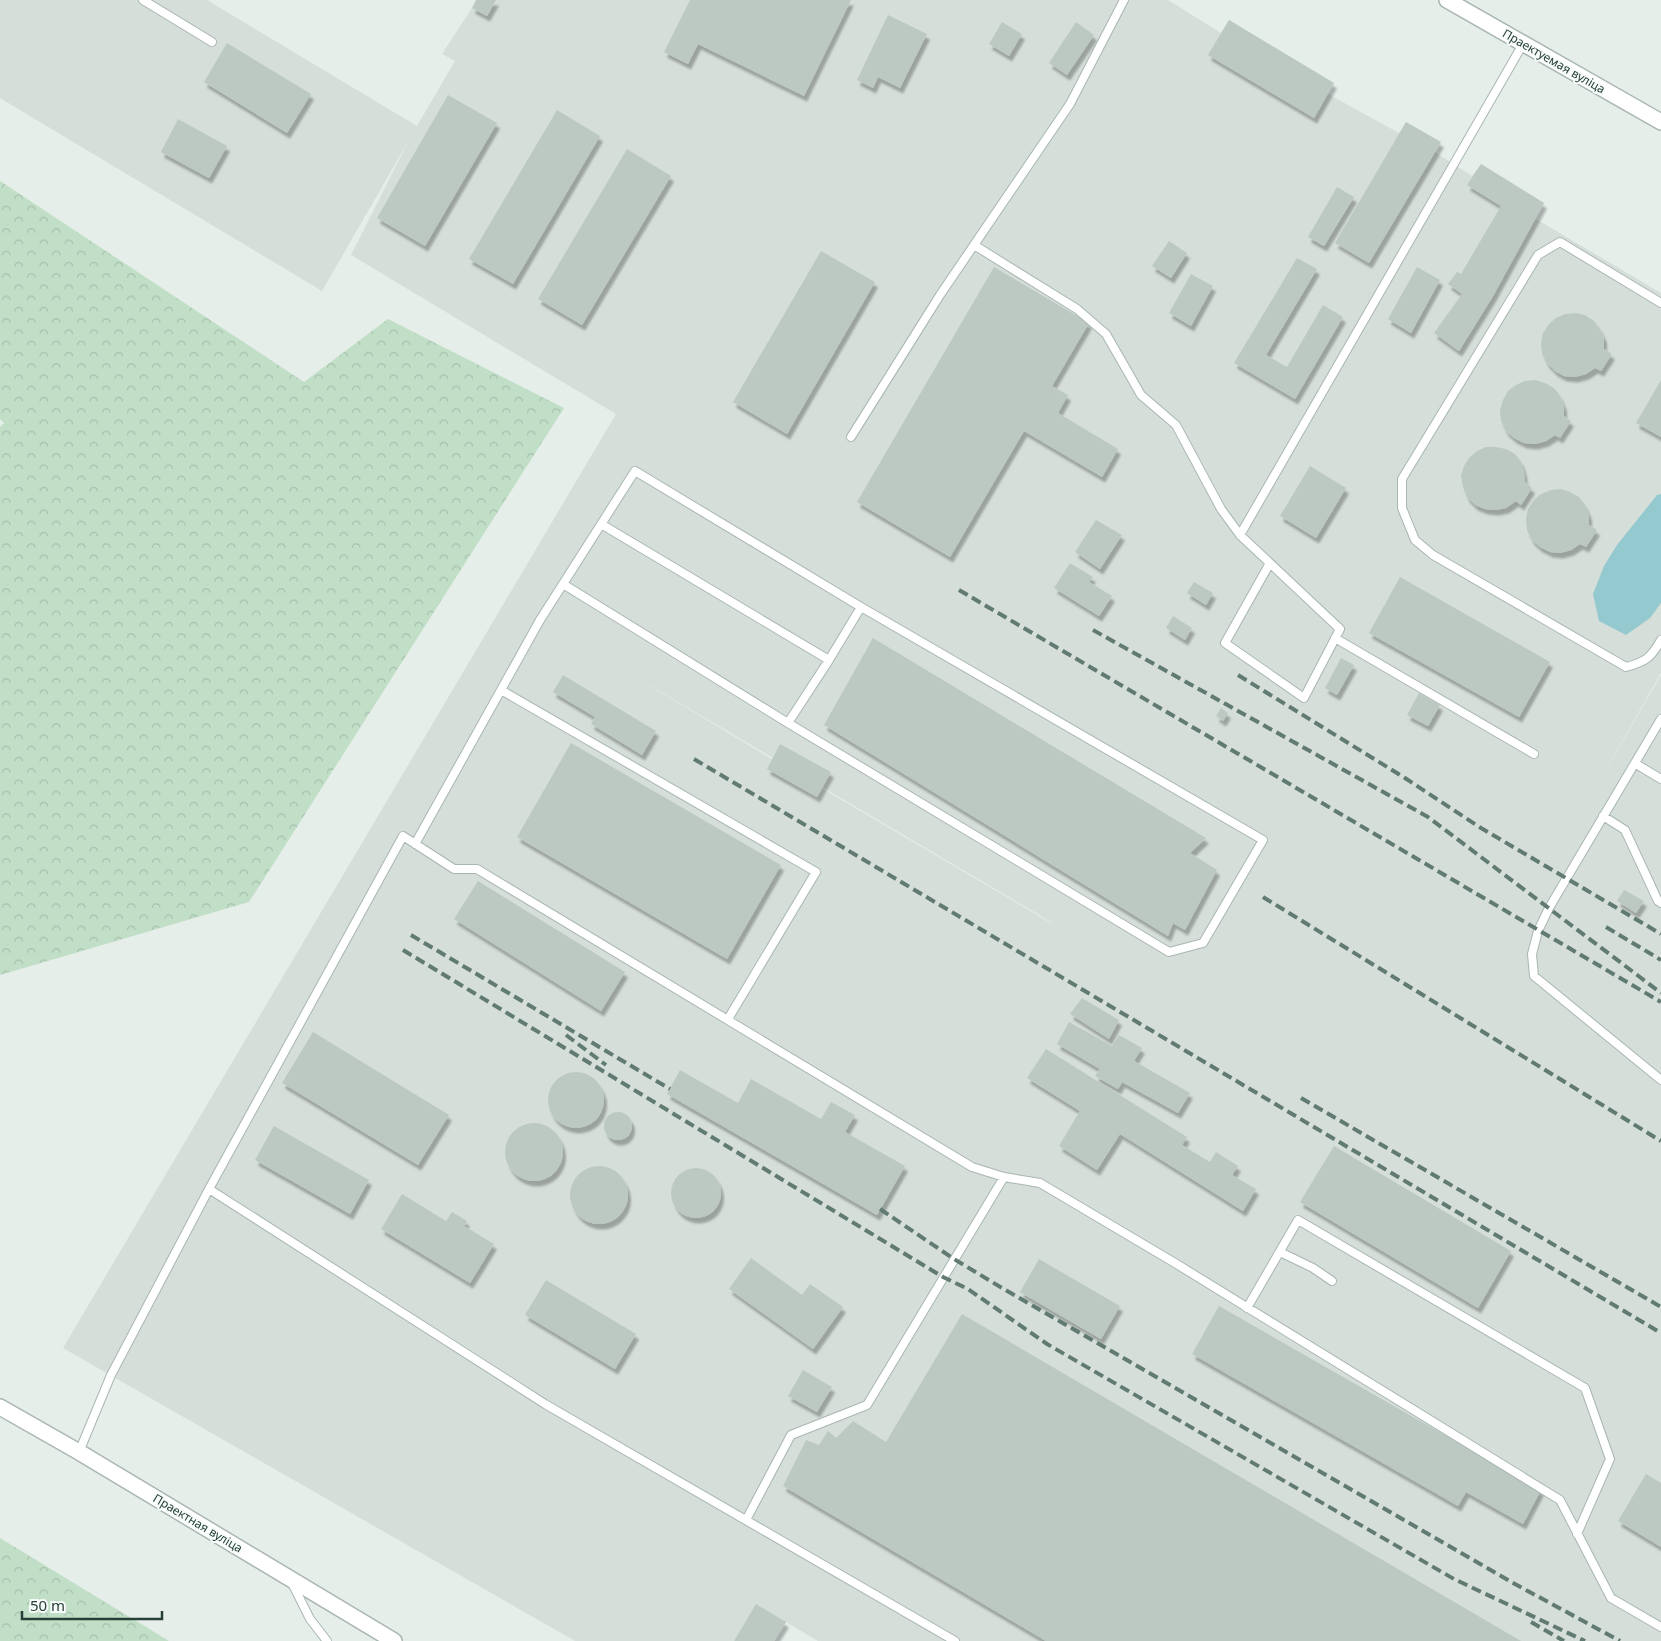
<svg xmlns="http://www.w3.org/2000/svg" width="1661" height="1641" font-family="'Noto Sans',sans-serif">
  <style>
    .built { fill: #d5ded9; fill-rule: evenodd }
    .forest { fill: url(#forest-crowns) }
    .water { fill: #93c9cf }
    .building { fill: #bcc9c3; filter: url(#shadow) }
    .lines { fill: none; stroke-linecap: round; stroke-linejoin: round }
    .service-casing { stroke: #a9b6b1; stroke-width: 10 }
    .minor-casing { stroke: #a9b6b1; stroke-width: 18 }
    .service { stroke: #fff; stroke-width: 8 }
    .minor { stroke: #fff; stroke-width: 15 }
    .rail { stroke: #617b73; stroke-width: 4; stroke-dasharray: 10 5; stroke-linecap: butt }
    .labels { text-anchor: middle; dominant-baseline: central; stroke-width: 4; stroke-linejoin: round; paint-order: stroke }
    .street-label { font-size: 12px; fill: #264038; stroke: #f7fbf9 }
  </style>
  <defs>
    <pattern id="forest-crowns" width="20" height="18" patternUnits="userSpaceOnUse" patternTransform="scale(1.25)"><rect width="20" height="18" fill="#c1dec7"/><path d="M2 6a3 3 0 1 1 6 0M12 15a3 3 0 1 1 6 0" fill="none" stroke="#a6c0ac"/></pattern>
    <filter id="shadow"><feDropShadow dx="3" dy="5.5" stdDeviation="1" flood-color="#0004"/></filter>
  </defs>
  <rect width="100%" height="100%" fill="#e6eeea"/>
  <path class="built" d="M 0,0 L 207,0 L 417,126 L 455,61 L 442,54 L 472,8 L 487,15 L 496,0 L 1168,0 L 1221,33 L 1229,20 L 1334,83 L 1328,94 L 1399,133 L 1406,122 L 1441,142 L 1435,152 L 1472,176 L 1481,164 L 1544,203 L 1536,219 L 1661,293 L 1661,673 L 1586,805 L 1661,675 L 1661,1641 L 818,1641 L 786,1622 L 774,1641 L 575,1641 L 63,1348 L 616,414 L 351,255 L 409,140 L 322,291 L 0,98 ZM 622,669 L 1051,922 L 1051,923 L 772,759 Z"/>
  <path class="forest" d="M 0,181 L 304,382 L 388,319 L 564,408 L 249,902 L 0,975 L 0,427 L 4,423 L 0,419 Z
    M 0,1538 L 169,1641 L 0,1641 Z"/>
  <path class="water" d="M 1661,494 L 1661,603 L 1650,618 L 1626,635 L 1599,621 L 1593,594 L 1604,566 L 1617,545 L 1657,495 Z"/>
  <path class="building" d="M 476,0 L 496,0 L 487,16 L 472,8 Z
    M 690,0 L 851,0 L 804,96 L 698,44 L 688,64 L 664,52 Z
    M 888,15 L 927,34 L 900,88 L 878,77 L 873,88 L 857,80 Z
    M 1229,20 L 1334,83 L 1314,118 L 1208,55 Z
    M 1002,22 L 1022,34 L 1009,56 L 989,44 Z
    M 1076,22 L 1094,35 L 1067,75 L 1049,63 Z
    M 227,43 L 311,94 L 287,133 L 204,82 Z
    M 448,95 L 497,123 L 425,246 L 377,218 Z
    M 557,110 L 600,136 L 513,284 L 469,259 Z
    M 178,119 L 227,146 L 209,178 L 161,152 Z
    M 1406,122 L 1441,142 L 1369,263 L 1335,243 Z
    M 627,149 L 671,176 L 582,325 L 538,299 Z
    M 1481,164 L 1544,203 L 1493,296 L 1459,351 L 1434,333 L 1462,294 L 1448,284 L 1457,272 L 1461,274 L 1501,206 L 1467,185 Z
    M 1337,187 L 1354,197 L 1324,246 L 1308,237 Z
    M 1169,241 L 1187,253 L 1171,278 L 1152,266 Z
    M 821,251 L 875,282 L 787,434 L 733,402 Z
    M 1297,258 L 1317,269 L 1266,355 L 1287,367 L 1323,305 L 1343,317 L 1295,399 L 1234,363 Z
    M 994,267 L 1089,323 L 1052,386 L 1068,395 L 1058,413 L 1118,449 L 1102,477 L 1024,431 L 950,557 L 857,502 Z
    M 1417,267 L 1440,280 L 1411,333 L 1388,319 Z
    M 1191,274 L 1213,286 L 1191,326 L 1169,313 Z
    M 1576,313 L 1585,315 L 1594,321 L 1600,329 L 1604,338 L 1604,349 L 1612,354 L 1601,371 L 1595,368 L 1586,374 L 1575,377 L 1564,376 L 1555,371 L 1547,363 L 1542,354 L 1541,343 L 1543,333 L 1549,324 L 1556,318 L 1565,314 Z
    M 1535,380 L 1545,383 L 1554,388 L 1560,396 L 1564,406 L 1564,416 L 1571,421 L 1560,438 L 1555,435 L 1546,441 L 1535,444 L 1524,443 L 1514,438 L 1506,431 L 1501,421 L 1500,410 L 1503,400 L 1508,391 L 1516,385 L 1525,381 Z
    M 1661,380 L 1661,437 L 1636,423 Z
    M 1486,447 L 1496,447 L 1506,449 L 1515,454 L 1521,462 L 1524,472 L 1525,482 L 1532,488 L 1521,505 L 1516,501 L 1506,508 L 1496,510 L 1485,509 L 1475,505 L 1467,497 L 1463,487 L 1461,476 L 1464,466 L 1469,458 L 1477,451 Z
    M 1310,466 L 1346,488 L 1316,538 L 1280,516 Z
    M 1561,489 L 1570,492 L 1579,497 L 1585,505 L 1589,515 L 1589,525 L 1597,530 L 1586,547 L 1580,544 L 1571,550 L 1560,553 L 1550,552 L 1540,547 L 1532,540 L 1527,530 L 1526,519 L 1528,509 L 1534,500 L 1541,494 L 1551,490 Z
    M 1096,520 L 1122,535 L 1100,569 L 1075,552 Z
    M 1070,563 L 1093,577 L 1089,582 L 1112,596 L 1099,616 L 1054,588 Z
    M 1400,577 L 1550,662 L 1519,717 L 1369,633 Z
    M 1194,582 L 1213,593 L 1206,605 L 1187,593 Z
    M 1173,616 L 1192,628 L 1185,640 L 1166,628 Z
    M 873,638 L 1206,838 L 1190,853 L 1217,870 L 1185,930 L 1173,923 L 1168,936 L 824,725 Z
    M 1341,658 L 1354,665 L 1337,695 L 1325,688 Z
    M 563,675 L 656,731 L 642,755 L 591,724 L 595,717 L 553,692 Z
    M 1419,693 L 1440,705 L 1428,726 L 1407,715 Z
    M 1221,708 L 1228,713 L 1223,721 L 1216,716 Z
    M 571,743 L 781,865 L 727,959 L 517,837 Z
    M 780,744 L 831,772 L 817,797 L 767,769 Z
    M 478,881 L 625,972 L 601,1011 L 454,919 Z
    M 1624,890 L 1644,901 L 1636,913 L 1617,901 Z
    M 1082,998 L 1119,1020 L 1109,1039 L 1070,1014 Z
    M 1069,1022 L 1112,1046 L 1119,1035 L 1142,1048 L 1134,1061 L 1190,1093 L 1178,1113 L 1122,1082 L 1118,1089 L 1095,1076 L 1100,1069 L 1057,1044 Z
    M 313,1032 L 449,1115 L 418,1165 L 282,1083 Z
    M 1046,1049 L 1187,1137 L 1182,1145 L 1210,1162 L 1216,1152 L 1238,1166 L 1232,1175 L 1256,1189 L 1243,1211 L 1120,1134 L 1097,1170 L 1059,1146 L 1080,1111 L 1027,1078 Z
    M 680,1070 L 738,1103 L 751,1079 L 821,1119 L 831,1102 L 855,1115 L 845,1132 L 905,1166 L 877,1215 L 667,1094 Z
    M548 1100a28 28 0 1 1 56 0a28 28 0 1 1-56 0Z
    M604 1126a14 14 0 1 1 28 0a14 14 0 1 1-28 0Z
    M505 1152a29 29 0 1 1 58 0a29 29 0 1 1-58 0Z
    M 274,1126 L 369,1180 L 350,1214 L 255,1160 Z
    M 1334,1146 L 1511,1251 L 1478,1308 L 1300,1202 Z
    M570 1195a29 29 0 1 1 58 0a29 29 0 1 1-58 0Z
    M671 1193a25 25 0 1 1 50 0a25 25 0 1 1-50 0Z
    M 402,1194 L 446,1221 L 452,1212 L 467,1221 L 464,1226 L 494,1244 L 470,1283 L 381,1229 Z
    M 751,1258 L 802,1295 L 810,1284 L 843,1307 L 813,1349 L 729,1289 Z
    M 1039,1259 L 1120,1306 L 1101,1339 L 1020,1292 Z
    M 546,1280 L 636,1334 L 615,1369 L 525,1315 Z
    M 1219,1306 L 1541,1490 L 1523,1524 L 1466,1492 L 1458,1506 L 1192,1354 Z
    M 962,1314 L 1521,1641 L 1046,1641 L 783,1486 L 806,1440 L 819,1445 L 828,1431 L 836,1438 L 853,1421 L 886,1442 Z
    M 803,1370 L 832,1387 L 817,1412 L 788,1396 Z
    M 1646,1474 L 1661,1483 L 1661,1547 L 1618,1521 Z
    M 756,1604 L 786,1622 L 774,1641 L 734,1641 Z"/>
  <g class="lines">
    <defs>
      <path id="service" d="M 143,0 L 212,42
        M 974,245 L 1077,309 L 1106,334 L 1141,395 L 1176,425 L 1221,509 L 1240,535 L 1523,44
        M 1661,303 L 1560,242 L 1538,255 L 1402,479 L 1402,508 L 1415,540 L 1433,555 L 1626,667 C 1645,662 1651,658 1661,640
        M 851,437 L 940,295 L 1070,104 L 1124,0
        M 601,524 L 829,660
        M 1240,535 L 1340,629 L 1304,698 L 1225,643 L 1270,563
        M 1335,638 L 1534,754
        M 501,690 L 816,872 L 728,1019
        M 1661,719 L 1549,908 L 1538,931 L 1532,954 L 1534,976 L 1661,1080
        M 788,723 L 1169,952 L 1203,943 L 1263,840 L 861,607
        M 1636,764 L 1661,779
        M 1603,816 L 1625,830 L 1658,901 L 1661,903
        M 415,844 L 540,620 L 635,471 L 861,607 L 829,660 L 788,723 L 563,584
        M 209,1189 L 545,1404 L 955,1641
        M 1280,1252 L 1313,1268 L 1332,1281
        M 1247,1308 L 1298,1220 L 1585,1388 L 1610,1459 L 1577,1534
        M 79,1452 L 111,1375 L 209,1189 L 403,836 L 454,869 L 477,869 L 972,1167 L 1004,1177 L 1040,1183 L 1175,1263 L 1560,1500 L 1611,1598 L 1661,1627
        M 746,1520 L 791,1435 L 867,1405 L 1004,1177
        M 292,1583 L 310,1619 L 327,1641"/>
      <path id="minor" d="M 1447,0 L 1661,122
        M 0,1407 L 79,1452 L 394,1641"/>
    </defs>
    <use href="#service" class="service-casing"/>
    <use href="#minor" class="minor-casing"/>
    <use href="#service" class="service"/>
    <use href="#minor" class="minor"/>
    <path class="rail" d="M 959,590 L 1661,1002
      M 1093,630 L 1428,817 L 1661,993
      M 1238,675 L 1405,778 L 1481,828 L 1661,934
      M 694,759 L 1661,1333
      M 1263,897 L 1661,1141
      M 1606,927 L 1661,960
      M 411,935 L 670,1089
      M 403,950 L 943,1277 L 968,1289 L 1047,1344 L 1454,1579 L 1585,1641
      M 566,1035 L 606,1065
      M 1301,1098 L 1661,1307
      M 880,1209 L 954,1259 L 1002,1288 L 1515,1584 L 1620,1641
      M 1531,1622 L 1564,1641"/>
  </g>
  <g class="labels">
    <g class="street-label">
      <text transform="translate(1554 61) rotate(30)">Праектуемая вуліца</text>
      <text transform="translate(198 1523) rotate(31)">Праектная вуліца</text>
    </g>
  </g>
  <path d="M22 1611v8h140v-8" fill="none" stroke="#264038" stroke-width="2.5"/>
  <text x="30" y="1611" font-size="15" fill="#264038" stroke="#f7fbf9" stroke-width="4" paint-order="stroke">50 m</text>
</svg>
